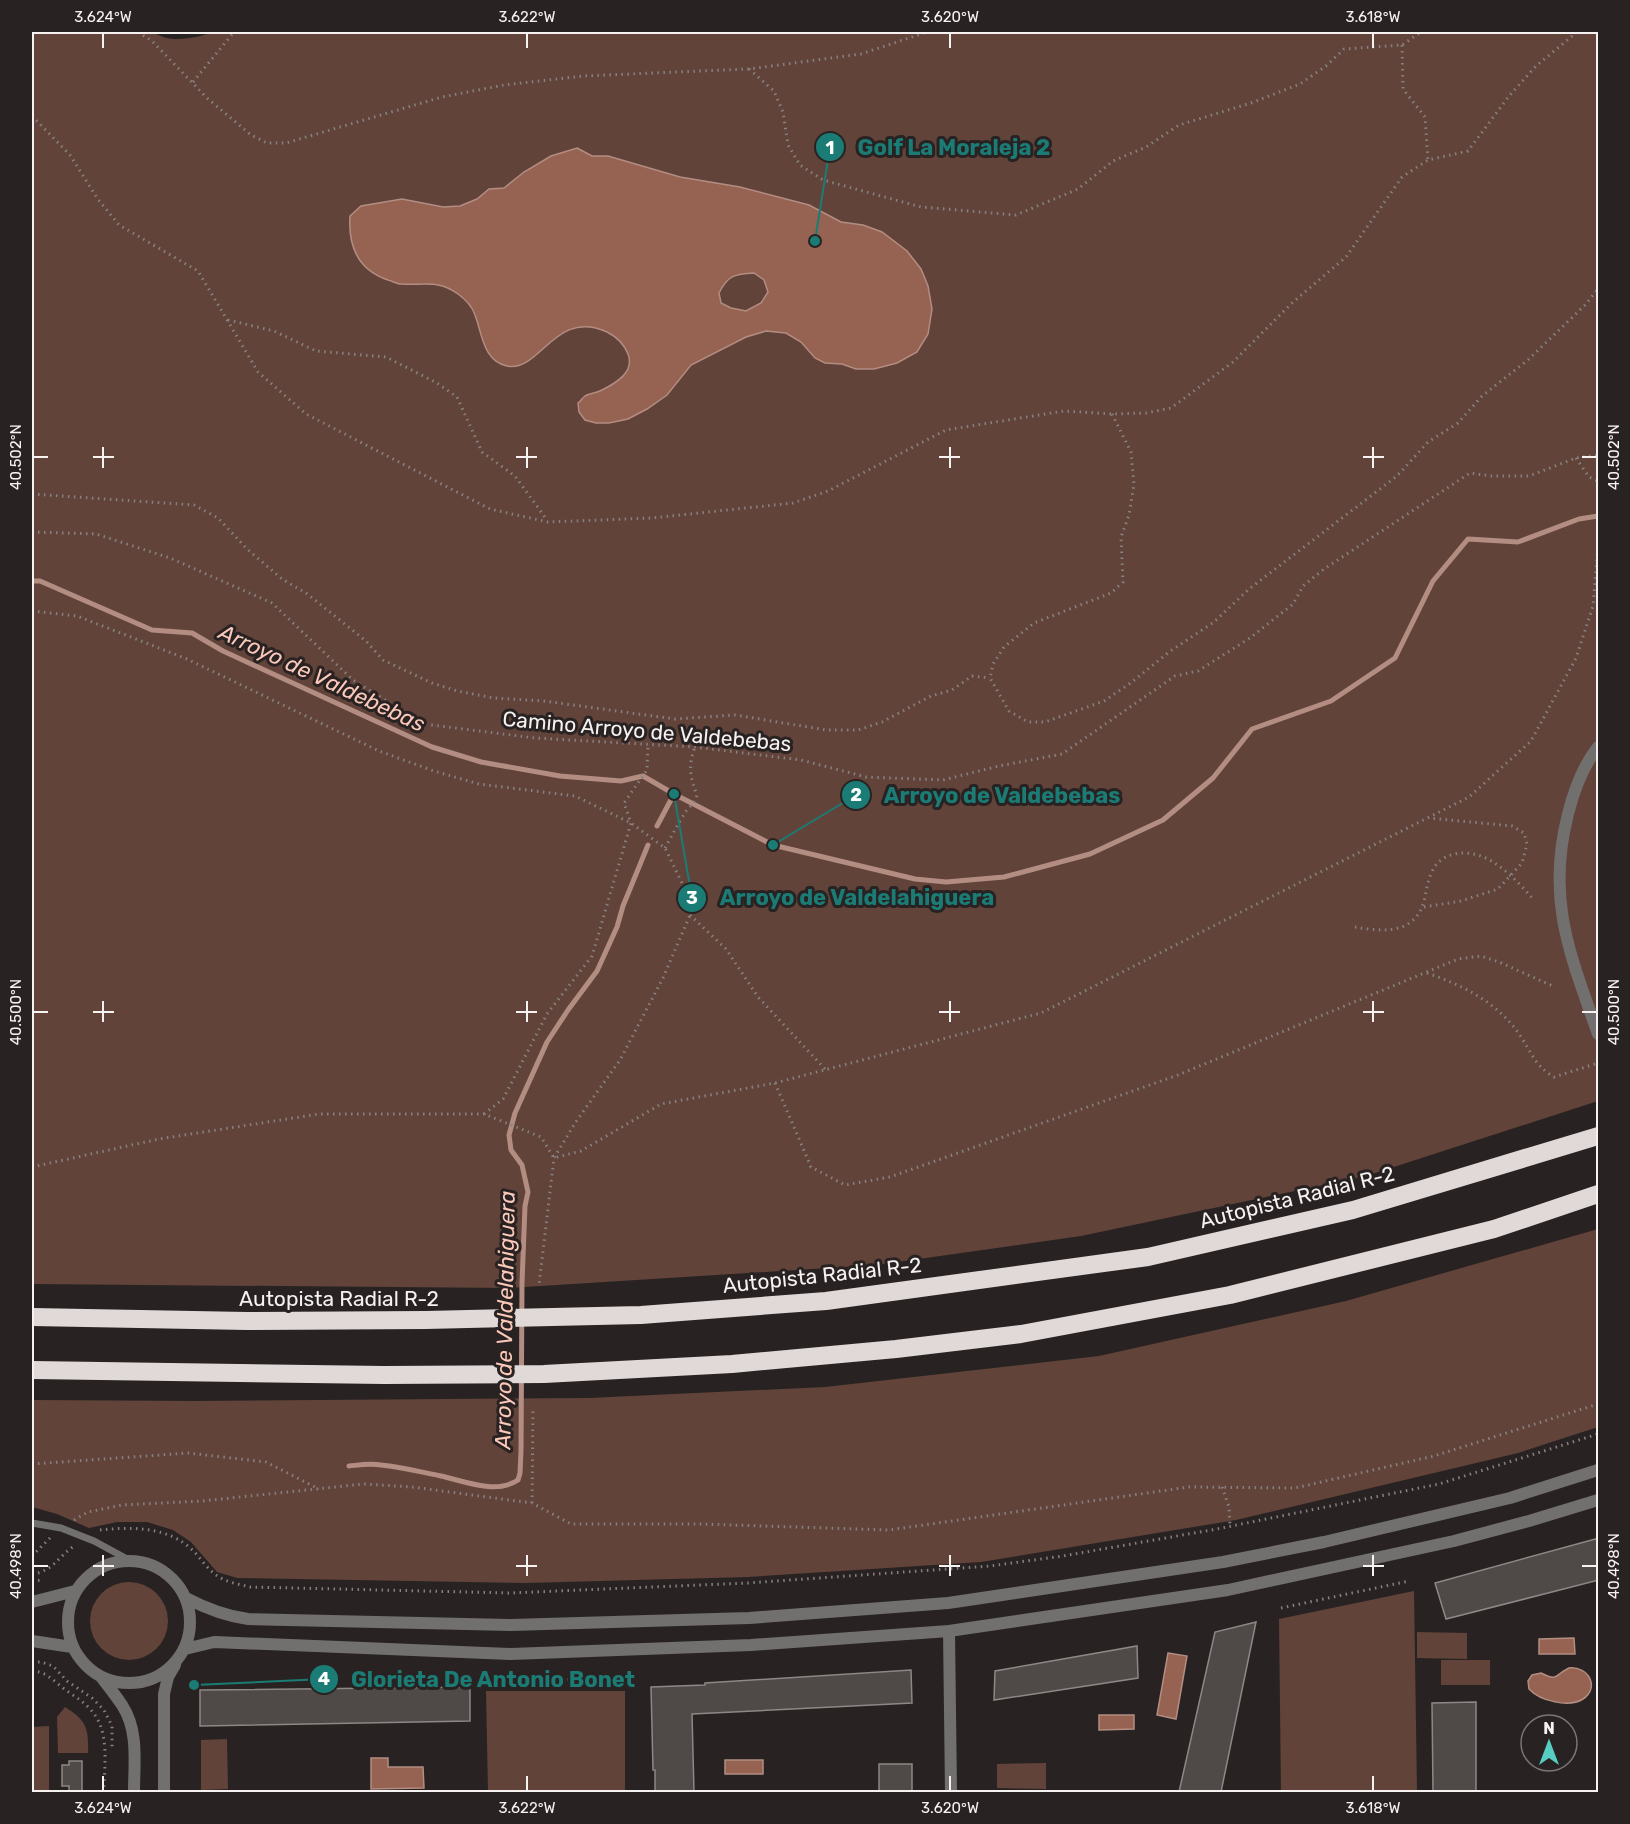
<svg xmlns="http://www.w3.org/2000/svg" width="1630" height="1824" font-family="Rubik,sans-serif">
  <style>
    .green { fill: #61433a }
    .water { fill: #966252; stroke: #b38d82; stroke-width: 1.5; fill-rule: evenodd }
    .lines { fill: none; stroke-linecap: round; stroke-linejoin: round }
    .stream { stroke: #b38d82; stroke-width: 5 }
    .building { fill: #4f4947; stroke: #8e8785; stroke-width: 1.5 }
    .path { stroke: #878281; stroke-width: 3; stroke-dasharray: 1.5 4.5; stroke-linecap: butt }
    .service { stroke: #726f6f; stroke-width: 7 }
    .minor { stroke: #726f6f; stroke-width: 12 }
    .tertiary { stroke: #726f6f; stroke-width: 12 }
    .motorway { stroke: #e1d9d7; stroke-width: 18 }
    .ticks { fill: none; stroke: #f6f2f1; stroke-width: 2 }
    .labels { text-anchor: middle; dominant-baseline: central; stroke-width: 6; stroke-linejoin: round; paint-order: stroke }
    .street-label { font-size: 21px; fill: #f6f2f1; stroke: #282322 }
    .water-label { font-size: 22px; font-style: italic; fill: #fbc8b9; stroke: #282322 }
    .leader { fill: none; stroke: #1b7c75; stroke-width: 2 }
    .callout-dot { fill: #1b7c75; stroke: #282322; stroke-width: 2 }
    .mark-label { font-size: 18px; text-anchor: middle; font-weight: bold; fill: #fff }
    .callout-label { font-size: 22px; text-anchor: middle; font-weight: bold; fill: #1b7c75; stroke: #282322; stroke-width: 6; stroke-linejoin: round; paint-order: stroke }
    .neatline { fill: none; stroke: #f6f2f1; stroke-width: 2 }
    .ticks-label { font-size: 15px; text-anchor: middle; fill: #f6f2f1 }
  </style>
  <rect width="100%" height="100%" fill="#282322"/>
  <path class="green" d="M 32,32 L 153,32 C 172,45 196,37 216,32 L 1598,32 L 1598,1101 L 1366,1176 L 1081,1236 L 876,1265 L 509,1288 L 32,1284 Z
    M 1598,1229 L 1598,1427 L 1518,1453 L 1236,1520 L 981,1562 L 748,1577 L 525,1583 L 237,1578 L 217,1572 L 191,1542 L 173,1530 L 147,1522 L 117,1522 L 89,1528 L 57,1514 L 32,1507 L 32,1400 L 196,1401 L 589,1398 L 825,1387 L 1099,1356 L 1346,1301 Z
    M90 1621a39 39 0 1 1 78 0a39 39 0 1 1-78 0Z
    M 1414,1591 L 1417,1792 L 1281,1792 L 1279,1619 Z
    M 1417,1632 L 1467,1633 L 1467,1659 L 1417,1658 Z
    M 1441,1660 L 1490,1660 L 1490,1685 L 1441,1685 Z
    M 486,1691 L 625,1691 L 625,1792 L 488,1792 Z
    M 65,1707 C 86,1720 89,1728 88,1753 L 58,1753 L 57,1717 Z
    M 49,1726 L 49,1792 L 32,1792 L 32,1727 Z
    M 227,1739 L 228,1789 L 201,1790 L 201,1740 Z
    M 1046,1763 L 1046,1789 L 997,1788 L 997,1764 Z"/>
  <path class="water" d="M 577,148 L 592,156 L 608,156 L 680,177 L 740,187 L 809,205 L 841,222 L 863,225 L 882,232 L 907,251 L 921,269 L 928,286 L 932,309 L 928,334 L 917,352 L 897,363 L 874,369 L 856,369 L 842,364 L 825,363 L 815,358 L 801,342 L 786,333 L 766,331 L 746,337 L 691,365 L 667,395 L 647,409 L 628,419 L 609,423 L 596,423 L 585,420 L 579,412 L 578,403 C 581,401 582,398 585,396 C 590,393 597,393 602,390 C 616,383 635,372 628,354 C 624,344 617,337 607,332 C 555,308 540,373 507,366 C 483,361 482,333 475,315 C 472,306 465,299 458,294 C 438,279 423,286 401,284 C 397,284 392,281 388,280 C 358,270 348,247 350,216 L 361,206 L 402,199 L 443,207 L 460,206 L 477,199 L 489,189 L 504,188 L 524,172 L 551,156 ZM 754,273 L 764,280 L 768,292 L 761,303 L 746,311 L 731,308 L 721,303 L 719,293 C 728,275 735,274 754,273 Z
    M 1574,1638 L 1575,1654 L 1539,1654 L 1539,1639 Z
    M 1168,1653 L 1187,1656 L 1176,1719 L 1157,1715 Z
    M 1569,1668 C 1589,1666 1600,1688 1583,1699 C 1569,1708 1540,1701 1529,1689 L 1528,1681 L 1532,1675 L 1541,1673 C 1559,1682 1554,1675 1569,1668 Z
    M 1099,1715 L 1134,1715 L 1134,1729 L 1099,1730 Z
    M 371,1758 L 388,1758 L 388,1767 L 423,1767 L 424,1788 L 371,1789 Z
    M 725,1760 L 763,1760 L 763,1774 L 725,1774 Z"/>
  <g class="lines">
    <path class="stream" d="M 32,581 L 40,581 L 152,630 L 192,633 L 223,651 L 432,747 L 481,762 L 560,776 L 621,781 L 643,776 L 674,794 L 773,845 L 915,879 L 946,882 L 1004,877 L 1090,854 L 1163,820 L 1213,778 L 1252,729 L 1331,701 L 1395,658 L 1433,581 L 1468,539 L 1518,542 L 1579,519 L 1598,516
      M 657,826 L 674,794
      M 349,1466 C 359,1465 370,1463 381,1465 C 401,1467 421,1472 441,1476 C 464,1481 496,1495 518,1480 L 520,1473 L 521,1451 L 522,1283 L 525,1206 L 528,1192 L 522,1165 L 511,1150 L 509,1135 L 515,1113 L 547,1042 L 568,1010 L 597,971 L 617,927 L 623,906 L 648,845"/>
  </g>
  <path class="building" d="M 1599,1538 L 1599,1580 L 1446,1619 L 1435,1583 Z
    M 1256,1622 L 1221,1792 L 1179,1792 L 1215,1632 Z
    M 1137,1646 L 1138,1678 L 994,1700 L 995,1671 Z
    M 911,1670 L 912,1703 L 692,1714 L 694,1792 L 655,1792 L 655,1770 L 653,1770 L 651,1687 L 705,1685 L 705,1683 Z
    M 470,1687 L 470,1721 L 200,1726 L 200,1690 Z
    M 1476,1702 L 1476,1792 L 1433,1792 L 1432,1703 Z
    M 69,1761 L 82,1761 L 82,1792 L 69,1792 L 69,1786 L 62,1786 L 62,1765 L 69,1765 Z
    M 879,1764 L 912,1764 L 912,1792 L 879,1792 Z"/>
  <g class="lines">
    <path class="path" d="M 138,32 L 152,41 L 207,98 L 251,135 L 267,143 L 286,143 L 442,97 L 504,85 L 583,76 L 749,69 L 861,54 L 927,32
      M 1402,45 L 1403,89 L 1425,117 L 1428,160
      M 749,69 L 774,91 L 783,112 L 788,145 L 800,165 L 823,180 L 921,207 L 1016,215 L 1078,189 L 1113,161 L 1146,147 L 1179,125 L 1251,103 L 1300,84 L 1326,66 L 1344,49 L 1402,45 L 1421,32
      M 193,82 L 234,32
      M 32,116 L 70,155 L 97,198 L 119,225 L 198,271 L 258,372 L 306,414 L 490,509 L 548,522 L 652,518 L 793,503 L 828,491 L 946,430 L 1064,411 L 1112,414 L 1146,413 L 1171,408 L 1233,362 L 1292,303 L 1346,257 L 1402,177 L 1428,160 L 1468,151 L 1509,96 L 1536,66 L 1577,32
      M 32,257 L 34,257
      M 228,320 L 274,331 L 316,351 L 386,357 L 437,383 L 457,397 L 482,452 L 515,476 L 547,520
      M 1112,414 L 1131,452 L 1134,484 L 1129,515 L 1121,537 L 1123,582 L 1111,593 L 1034,623 L 1004,647 L 993,664 L 990,678 L 1009,711 L 1028,722 L 1045,722 L 1104,701 L 1132,682 L 1169,652 L 1214,622 L 1249,589 L 1397,476 L 1428,442 L 1458,423 L 1482,396 L 1529,359 L 1585,305 L 1598,289
      M 1576,458 L 1589,477 L 1598,481
      M 32,494 L 194,505 L 218,518 L 247,549 L 282,579 L 306,593 L 366,641 L 383,660 L 432,683 L 457,691 L 494,698 L 544,701 L 675,719 L 735,715 L 826,730 L 858,730 L 882,722 L 931,696 L 952,690 L 972,676 L 990,678
      M 32,532 L 96,534 L 170,558 L 272,603 L 353,680 L 424,724 L 535,738 L 695,747 L 801,760 L 866,777 L 943,780 L 999,766 L 1062,754 L 1175,676 L 1198,671 L 1250,638 L 1293,604 L 1303,586 L 1324,569 L 1470,473 L 1491,476 L 1529,476 L 1576,458 L 1598,455
      M 32,611 L 77,616 L 187,659 L 379,751 L 434,771 L 479,784 L 575,796 L 631,823 L 665,848 L 682,883 L 690,915 L 663,978 L 620,1060 L 575,1123 L 554,1158 L 539,1285
      M 665,848 C 671,838 676,827 683,816 C 687,808 694,805 697,795 C 690,778 688,765 695,747
      M 1424,907 L 1461,901 L 1498,889 L 1522,863 L 1527,844 L 1524,833 L 1512,826 L 1429,818
      M 690,915 L 726,949 L 758,997 L 825,1069
      M 1355,927 C 1373,930 1398,934 1413,920 C 1427,908 1424,890 1431,874 C 1435,863 1443,857 1454,854 C 1488,847 1514,878 1534,900
      M 1427,973 C 1462,985 1497,1002 1519,1034 C 1527,1045 1533,1060 1543,1069 C 1546,1072 1551,1075 1554,1077 L 1598,1063
      M 775,1083 L 811,1167 L 845,1185 L 890,1177 L 1178,1075 L 1458,959 L 1481,956 L 1499,962 L 1555,987
      M 484,1114 L 503,1099 L 547,1014 L 592,956 L 631,823 L 624,803 L 647,770 L 648,745
      M 32,1167 L 159,1139 L 319,1114 L 484,1114 L 541,1137 L 554,1158 L 581,1151 L 661,1104 L 775,1083 L 1041,1013 L 1469,797 L 1531,741 L 1576,658 L 1593,606 L 1598,547
      M 32,1464 L 188,1453 L 266,1462 L 319,1489
      M 1222,1487 L 1229,1507 L 1230,1526
      M 532,1503 L 533,1409
      M 74,1520 L 88,1512 L 122,1505 L 202,1501 L 364,1484 L 412,1487 L 532,1503 L 571,1524 L 700,1524 L 889,1530 L 1189,1487 L 1295,1488 L 1434,1456 L 1598,1404
      M 100,1530 C 130,1527 164,1526 189,1547 C 199,1555 205,1567 215,1574 C 224,1582 238,1584 250,1587 L 511,1593 L 748,1583 L 990,1566 L 1063,1556 L 1217,1529 L 1439,1484 L 1598,1434
      M 32,1556 L 50,1538
      M 32,1574 C 52,1572 58,1557 74,1546
      M 32,1581 L 43,1580
      M 1281,1608 L 1409,1581
      M 32,1662 L 41,1662 L 53,1666 L 67,1681 L 92,1698 L 104,1710 L 112,1726 L 112,1750
      M 32,1671 C 45,1671 53,1680 63,1688 C 72,1695 82,1700 89,1708 C 111,1729 104,1765 104,1792
      M 495,1682 L 618,1678"/>
    <path class="service" d="M 32,1523 L 61,1528 L 94,1541 L 129,1560"/>
    <path class="minor" d="M 1598,747 C 1582,767 1574,790 1568,814 C 1546,900 1570,954 1598,1034
      M 949,1631 L 951,1792"/>
    <path class="tertiary" d="M68 1622a61 61 0 1 1 122 0a61 61 0 1 1-122 0Z
      M 186,1598 C 207,1609 225,1616 248,1619 L 511,1625 L 749,1618 L 948,1603 L 1223,1562 L 1324,1542 L 1510,1498 L 1598,1470
      M 32,1602 L 75,1591
      M 32,1641 L 72,1647
      M 185,1649 L 214,1642 L 511,1654 L 751,1645 L 949,1631 L 1228,1590 L 1454,1541 L 1529,1521 L 1598,1500
      M 102,1678 C 109,1687 116,1696 122,1705 C 139,1731 134,1763 134,1792
      M 164,1792 L 164,1694 L 168,1677 L 175,1665"/>
    <path class="motorway" d="M 32,1317 L 247,1321 L 426,1320 L 641,1315 L 826,1301 L 1148,1257 L 1353,1210 L 1598,1136
      M 32,1370 L 384,1375 L 544,1374 L 732,1364 L 896,1349 L 1021,1334 L 1230,1295 L 1494,1229 L 1598,1194"/>
  </g>
  <path class="ticks" d="M 103,33 L 103,48M 527,33 L 527,48M 950,33 L 950,48M 1373,33 L 1373,48M 103,447 L 103,468M 527,447 L 527,468M 950,447 L 950,468M 1373,447 L 1373,468M 33,457 L 48,457M 93,457 L 114,457M 516,457 L 537,457M 939,457 L 960,457M 1363,457 L 1384,457M 1582,457 L 1597,457M 103,1001 L 103,1022M 527,1001 L 527,1022M 950,1001 L 950,1022M 1373,1001 L 1373,1022M 33,1012 L 48,1012M 93,1012 L 114,1012M 516,1012 L 537,1012M 939,1012 L 960,1012M 1363,1012 L 1384,1012M 1582,1012 L 1597,1012M 103,1555 L 103,1576M 527,1555 L 527,1576M 950,1555 L 950,1576M 1373,1555 L 1373,1576M 33,1566 L 48,1566M 93,1566 L 114,1566M 516,1566 L 537,1566M 939,1566 L 960,1566M 1363,1566 L 1384,1566M 1582,1566 L 1597,1566M 103,1776 L 103,1791M 527,1776 L 527,1791M 950,1776 L 950,1791M 1373,1776 L 1373,1791"/>
  <g class="labels">
    <g class="street-label">
      <text transform="translate(647 731) rotate(5)">Camino Arroyo de Valdebebas</text>
      <text transform="translate(1297 1197) rotate(-14)">Autopista Radial R-2</text>
      <text transform="translate(822 1275) rotate(-6)">Autopista Radial R-2</text>
      <text x="339" y="1298">Autopista Radial R-2</text>
    </g>
    <g class="water-label">
      <text transform="translate(322 678) rotate(25)">Arroyo de Valdebebas</text>
      <text transform="translate(505 1320) rotate(-89)">Arroyo de Valdelahiguera</text>
    </g>
  </g>
  <path class="leader" d="M815 241L830 147M773 845L856 795M674 794L692 898M194 1685L324 1679"/>
  <g class="callout-dot">
    <circle cx="815" cy="241" r="6"/>
    <circle cx="773" cy="845" r="6"/>
    <circle cx="674" cy="794" r="6"/>
    <circle cx="194" cy="1685" r="6"/>
    <circle cx="830" cy="147" r="15"/>
    <circle cx="856" cy="795" r="15"/>
    <circle cx="692" cy="898" r="15"/>
    <circle cx="324" cy="1679" r="15"/>
  </g>
  <g class="mark-label">
    <text x="830" y="154">1</text>
    <text x="856" y="801">2</text>
    <text x="692" y="904">3</text>
    <text x="324" y="1685">4</text>
  </g>
  <g class="callout-label">
    <text x="954" y="155">Golf La Moraleja 2</text>
    <text x="1002" y="803">Arroyo de Valdebebas</text>
    <text x="857" y="905">Arroyo de Valdelahiguera</text>
    <text x="493" y="1687">Glorieta De Antonio Bonet</text>
  </g>
  <rect width="1630" height="1824" fill="none" stroke="#282322" stroke-width="66"/>
  <g transform="translate(1549 1743)"><circle r="28" fill="#282322" stroke="#7a7675" stroke-width="1.5"/>
  <path d="M0-4.5L10 22L0 15L-10 22Z" fill="#56cec3"/>
  <text y="-9" font-size="16" font-weight="bold" text-anchor="middle" fill="#f6f2f1">N</text>
  </g>
  <rect x="33" y="33" width="1564" height="1758" class="neatline"/>
  <g class="ticks-label">
    <text x="103" y="22">3.624°W</text>
    <text x="527" y="22">3.622°W</text>
    <text x="950" y="22">3.620°W</text>
    <text x="1373" y="22">3.618°W</text>
    <text transform="translate(16 457) rotate(-90)" y="5">40.502°N</text>
    <text transform="translate(1614 457) rotate(-90)" y="5">40.502°N</text>
    <text transform="translate(16 1012) rotate(-90)" y="5">40.500°N</text>
    <text transform="translate(1614 1012) rotate(-90)" y="5">40.500°N</text>
    <text transform="translate(16 1566) rotate(-90)" y="5">40.498°N</text>
    <text transform="translate(1614 1566) rotate(-90)" y="5">40.498°N</text>
    <text x="103" y="1813">3.624°W</text>
    <text x="527" y="1813">3.622°W</text>
    <text x="950" y="1813">3.620°W</text>
    <text x="1373" y="1813">3.618°W</text>
  </g>
</svg>
